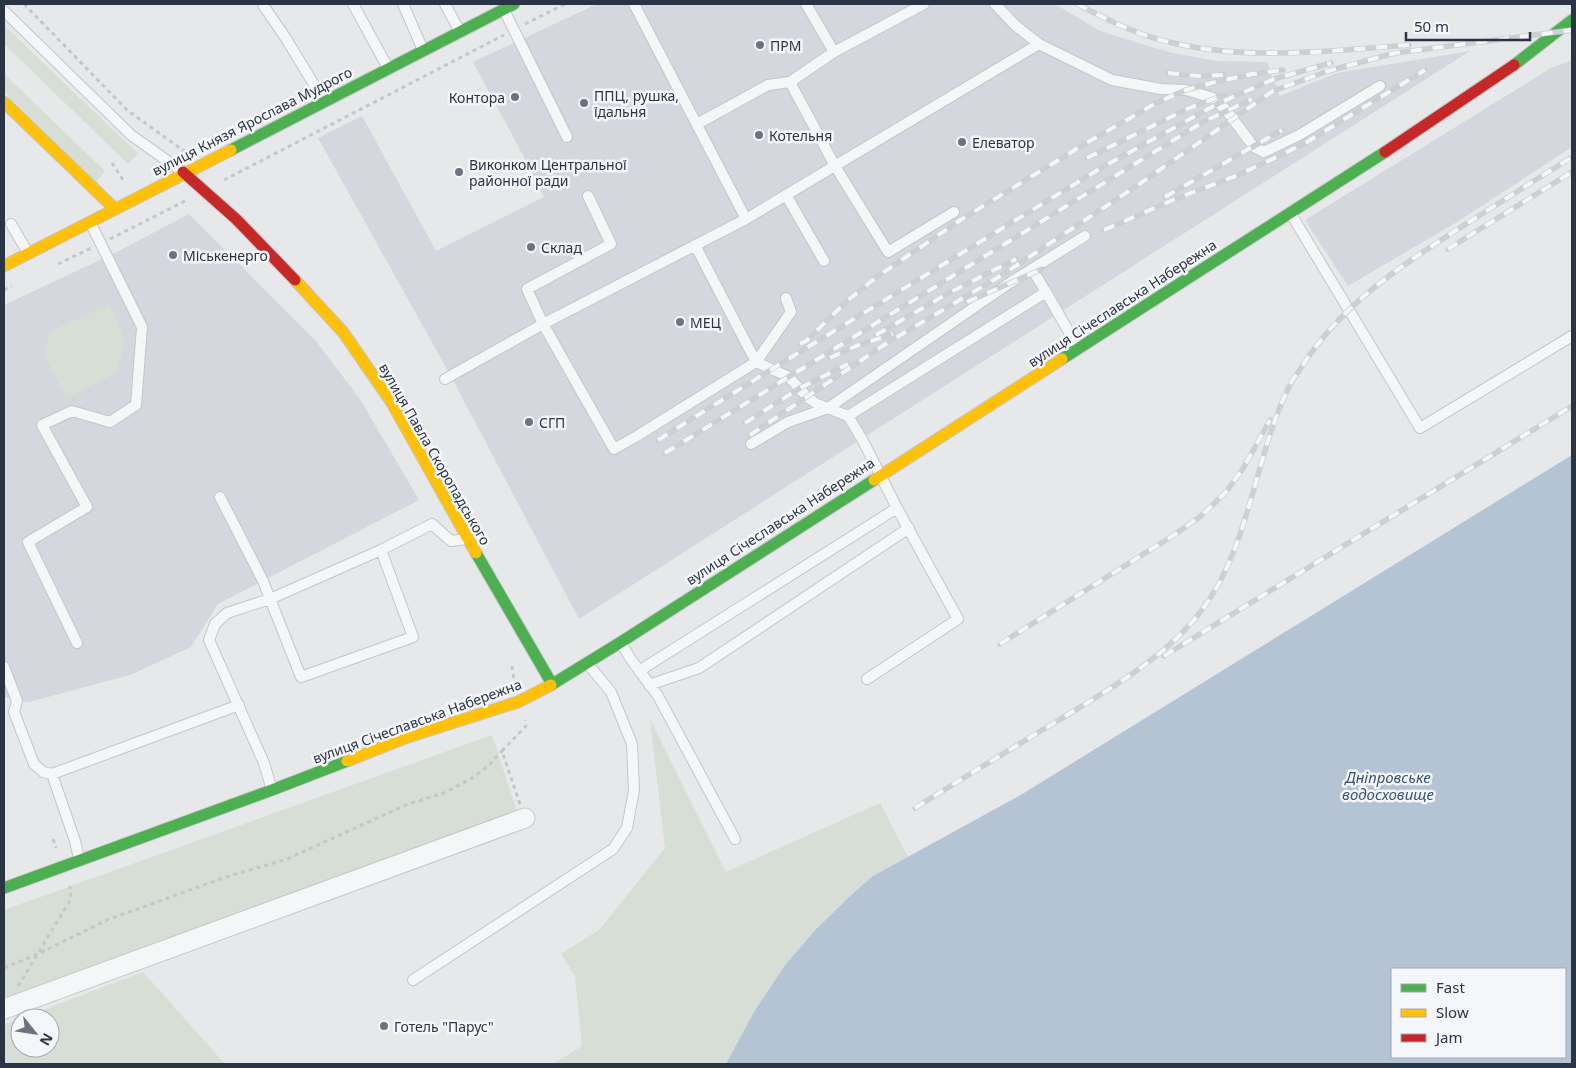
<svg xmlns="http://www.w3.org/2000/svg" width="1576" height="1068" font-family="'Noto Sans',sans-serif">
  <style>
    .built { fill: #d4d7dd }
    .green { fill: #d6ded6 }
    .water { fill: #b4c4d5; fill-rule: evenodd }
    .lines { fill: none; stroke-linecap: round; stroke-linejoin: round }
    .lane-casing { stroke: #c4c6c8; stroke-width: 12 }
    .street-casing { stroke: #c4c6c8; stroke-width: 21 }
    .fast-casing { stroke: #c4c6c8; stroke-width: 13 }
    .slow-casing { stroke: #c4c6c8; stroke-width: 13 }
    .jam-casing { stroke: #c4c6c8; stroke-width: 13 }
    .path { stroke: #c5c6ca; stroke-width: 3; stroke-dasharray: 4 4; stroke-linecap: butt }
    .lane { stroke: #f5f6f7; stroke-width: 10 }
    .street { stroke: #f5f6f7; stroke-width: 19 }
    .fast { stroke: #4caf50; stroke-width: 11 }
    .slow { stroke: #ffc107; stroke-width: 11 }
    .jam { stroke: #c62828; stroke-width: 11 }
    .rail-casing { stroke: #cecfd2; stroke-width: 5.5 }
    .rail { stroke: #f4f6f9; stroke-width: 4; stroke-dasharray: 11; stroke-linecap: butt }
    .poi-dot { fill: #6c737f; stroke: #f4f6f9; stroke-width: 2 }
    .labels { text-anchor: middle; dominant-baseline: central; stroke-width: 5; stroke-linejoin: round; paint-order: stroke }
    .poi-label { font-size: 14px; fill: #2b3445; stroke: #f4f6f9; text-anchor: start }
    .street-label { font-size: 14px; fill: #2b3445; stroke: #f4f6f9 }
    .water-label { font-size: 15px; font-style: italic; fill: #34527a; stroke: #f4f6f9 }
  </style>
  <rect width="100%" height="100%" fill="#e6e8ea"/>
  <path class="built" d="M 597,4 L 1055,4 L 1100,31 L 1148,46 L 1173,53 L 1217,61 L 1267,62 L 1280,96 L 1337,73 L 1470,51 L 579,619 L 448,371 L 318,138 L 362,116 L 436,251 L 544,197 L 525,159 L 473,62 Z
    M 1572,60 L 1572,147 L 1457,222 L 1348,286 L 1305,220 L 1551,68 Z
    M 189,214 L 315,340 L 360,399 L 419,500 L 218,604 L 191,647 L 130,675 L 29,702 L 17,701 L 4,696 L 4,305 L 115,253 Z"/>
  <path class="green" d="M 4,25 L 138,154 L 128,164 L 4,44 Z
    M 4,74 L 105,171 L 96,182 L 4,92 Z
    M 109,304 L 125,340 L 117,373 L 66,398 L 44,353 L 49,332 Z
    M 650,719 L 726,872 L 880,803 L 908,857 C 896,864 883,869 872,878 C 805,928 765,992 726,1064 L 553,1064 L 582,1046 L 575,976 L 561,954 L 600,929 L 665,848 Z
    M 492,735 L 517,811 L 4,999 L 4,910 Z
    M 143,972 L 225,1064 L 4,1064 L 4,1025 L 20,1019 L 20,1048 L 50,1048 L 50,1018 L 22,1018 Z"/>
  <path class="water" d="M 1572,455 L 1572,1064 L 726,1064 L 754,1012 L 786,964 L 817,928 L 850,896 L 873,876 L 1019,796 ZM 1392,969 L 1565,969 L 1565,1057 L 1392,1057 Z"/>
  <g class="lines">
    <defs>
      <path id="lane" d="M 353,4 L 388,68
        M 403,4 L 423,50
        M 445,4 L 459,30
        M 634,4 L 746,219
        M 806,4 L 834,52
        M 995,4 L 1016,26 L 1039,44 L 1112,80 L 1161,89 L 1186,90 L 1213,98 L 1226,110 L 1254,147 L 1264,152 L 1301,134 L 1380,86
        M 263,5 L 285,37 L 324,101
        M 504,10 L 567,137
        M 4,11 L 131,135 L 183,172
        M 790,82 L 835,166 L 888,252 L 954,212
        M 697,124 L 768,85 L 790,82 L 834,52 L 924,4
        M 786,195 L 824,261
        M 588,196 L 611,244 L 527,289 L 543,324 L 614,449 L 637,436 L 756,362 L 791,312 L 786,298
        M 1291,214 L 1420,428 L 1572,336
        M 11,224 L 28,253
        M 695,245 L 756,362 L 789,377 L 807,397 L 817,404 L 848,416 L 862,439 L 897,508 L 958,619 L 867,679
        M 1032,269 L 1046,292
        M 445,379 L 543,324 L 746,219 L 1039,44
        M 848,416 L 1046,292 L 1078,348
        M 751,444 L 788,422 L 828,408 L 1011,282 L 1085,236
        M 220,497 L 263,581 L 301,677 L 413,637 L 381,550
        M 77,643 L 28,542 L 87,507 L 42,425 L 72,411 L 110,422 L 136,405 L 142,327 L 90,222
        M 621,643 L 630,658 L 658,696 L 735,839
        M 4,667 L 17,701 L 14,712 L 34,764 L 43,772 L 52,774 L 239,705
        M 639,671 L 897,508
        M 649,685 L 699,668 L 909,528
        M 52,774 L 75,841 L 79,859
        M 272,790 L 264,763 L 209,640 L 215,624 L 227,613 L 270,599 L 381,550 L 432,524 L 451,541 L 467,539
        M 413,980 L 613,849 L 627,828 L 634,790 L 632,744 L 611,692 L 587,663"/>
      <path id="street" d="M 4,1009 L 525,818"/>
      <path id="fast" d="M 1514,65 L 1572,20
        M 231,150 L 514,4
        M 1062,359 L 1385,152
        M 476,553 L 552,684
        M 551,685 L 621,642 L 874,480
        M 4,888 L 272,790 L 347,761"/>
      <path id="slow" d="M 4,102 L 114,208
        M 4,266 L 231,150
        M 295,280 L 343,332 L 392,403 L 476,553
        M 874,480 L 1062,359
        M 347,761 L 408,737 L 518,702 L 551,685"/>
      <path id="jam" d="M 1385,152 L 1514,65
        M 183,172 L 236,219 L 295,280"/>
    </defs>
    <use href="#lane" class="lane-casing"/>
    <use href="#street" class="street-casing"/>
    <use href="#fast" class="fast-casing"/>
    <use href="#slow" class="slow-casing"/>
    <use href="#jam" class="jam-casing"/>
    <path class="path" d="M 24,4 L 127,110 L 184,151
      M 525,24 L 565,4
      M 112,163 L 123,180
      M 224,180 L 504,35
      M 110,239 L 185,201
      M 58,264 L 91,248
      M 4,290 L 12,286
      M 512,666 L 514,681
      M 520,804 L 502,751 L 526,726 L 525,720
      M 53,839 L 56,848
      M 4,968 L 38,954 L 107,920 L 226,877 L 287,859 L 408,804 L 444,793 L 474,777 L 489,765 L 502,751
      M 18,986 L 71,899 L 70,886"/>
    <use href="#lane" class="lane"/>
    <use href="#street" class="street"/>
    <use href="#fast" class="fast"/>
    <use href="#slow" class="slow"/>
    <use href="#jam" class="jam"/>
    <defs>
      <path id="rail" d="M 1077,4 C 1104,18 1131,32 1161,40 C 1242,62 1327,51 1409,45
        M 1168,73 L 1199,76 L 1224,75
        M 1246,75 L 1283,70
        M 1087,158 L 1187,109 L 1224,95
        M 1165,197 L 1282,130
        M 1104,230 L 1173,200 L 1238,175 L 1281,155 L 1307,142 L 1425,70
        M 1448,249 L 1572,172
        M 967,302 L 1042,269
        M 876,335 L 949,293 L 1016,259
        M 800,344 L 806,341 L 847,301 L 878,276 L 962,219 L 1083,145 L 1156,103 L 1186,90 L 1219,81 L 1253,74
        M 830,358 L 856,346 L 893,334
        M 745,423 L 800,388 L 848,364
        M 750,435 L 887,343 L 1002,275 L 1138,185 L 1273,91 L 1328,71 L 1395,53 L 1572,30
        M 658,440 L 772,369 L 1101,168 L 1219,103 L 1274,79 L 1331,63
        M 665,453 L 1203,122 L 1252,99
        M 1000,644 L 1174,535 L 1201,516 L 1226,492 L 1244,467 L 1270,420
        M 1164,656 L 1572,406
        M 915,808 C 963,778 1011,749 1059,720 C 1105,692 1159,661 1194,620 C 1250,554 1252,464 1288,389 C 1291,382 1296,375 1301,368 C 1342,303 1402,265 1466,224 C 1502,201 1537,179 1572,157"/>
    </defs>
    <use href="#rail" class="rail-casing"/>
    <use href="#rail" class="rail"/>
  </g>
  <g class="poi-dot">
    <circle cx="760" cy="45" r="5"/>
    <circle cx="515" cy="97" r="5"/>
    <circle cx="584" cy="103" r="5"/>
    <circle cx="759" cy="135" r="5"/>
    <circle cx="962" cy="142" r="5"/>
    <circle cx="459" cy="172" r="5"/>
    <circle cx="531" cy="247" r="5"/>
    <circle cx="173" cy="255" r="5"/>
    <circle cx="680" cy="322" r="5"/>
    <circle cx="529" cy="422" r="5"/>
    <circle cx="384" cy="1026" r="5"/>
  </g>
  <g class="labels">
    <g class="poi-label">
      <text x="770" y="45">ПРМ</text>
      <text x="594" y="95">ППЦ, рушка,<tspan x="594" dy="16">їдальня</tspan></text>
      <text x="505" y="97" text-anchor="end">Контора</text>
      <text x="769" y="135">Котельня</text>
      <text x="972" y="142">Елеватор</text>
      <text x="469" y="164">Виконком Центральної<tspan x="469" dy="16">районної ради</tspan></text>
      <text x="541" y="247">Склад</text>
      <text x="183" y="255">Міськенерго</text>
      <text x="690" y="322">МЕЦ</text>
      <text x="539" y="422">СГП</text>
      <text x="394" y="1026">Готель "Парус"</text>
    </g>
    <g class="street-label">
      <text transform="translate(252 121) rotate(-27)">вулиця Князя Ярослава Мудрого</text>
      <text transform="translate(1122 303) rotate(-33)">вулиця Січеславська Набережна</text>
      <text transform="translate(435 454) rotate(60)">вулиця Павла Скоропадського</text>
      <text transform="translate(780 521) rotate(-33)">вулиця Січеславська Набережна</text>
      <text transform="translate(417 721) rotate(-20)">вулиця Січеславська Набережна</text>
    </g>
    <g class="water-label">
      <text x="1388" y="777">Дніпровське<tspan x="1388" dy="17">водосховище</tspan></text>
    </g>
  </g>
  <rect width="1576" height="1068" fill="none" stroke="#2b3445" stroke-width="10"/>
  <rect x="1391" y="968" width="175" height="90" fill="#f4f6f9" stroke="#a4a8b1"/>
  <rect x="1401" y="984" width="25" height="8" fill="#4caf50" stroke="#a4a8b1"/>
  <text x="1436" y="993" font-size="15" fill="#2b3445">Fast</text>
  <rect x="1401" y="1009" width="25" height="8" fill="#ffc107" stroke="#a4a8b1"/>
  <text x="1436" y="1018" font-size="15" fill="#2b3445">Slow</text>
  <rect x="1401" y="1034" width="25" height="8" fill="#c62828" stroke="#a4a8b1"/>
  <text x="1436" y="1043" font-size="15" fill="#2b3445">Jam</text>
  <g transform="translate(35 1033) rotate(120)"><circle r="24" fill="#f4f6f9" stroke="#a4a8b1"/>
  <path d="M0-4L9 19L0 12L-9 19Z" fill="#6c737f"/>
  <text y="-8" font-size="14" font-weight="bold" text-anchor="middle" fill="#2b3445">N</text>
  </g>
  <path d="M1406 32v8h124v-8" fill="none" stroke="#2b3445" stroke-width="2.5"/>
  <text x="1414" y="32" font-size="15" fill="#2b3445" stroke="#f4f6f9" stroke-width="4" paint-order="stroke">50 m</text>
</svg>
